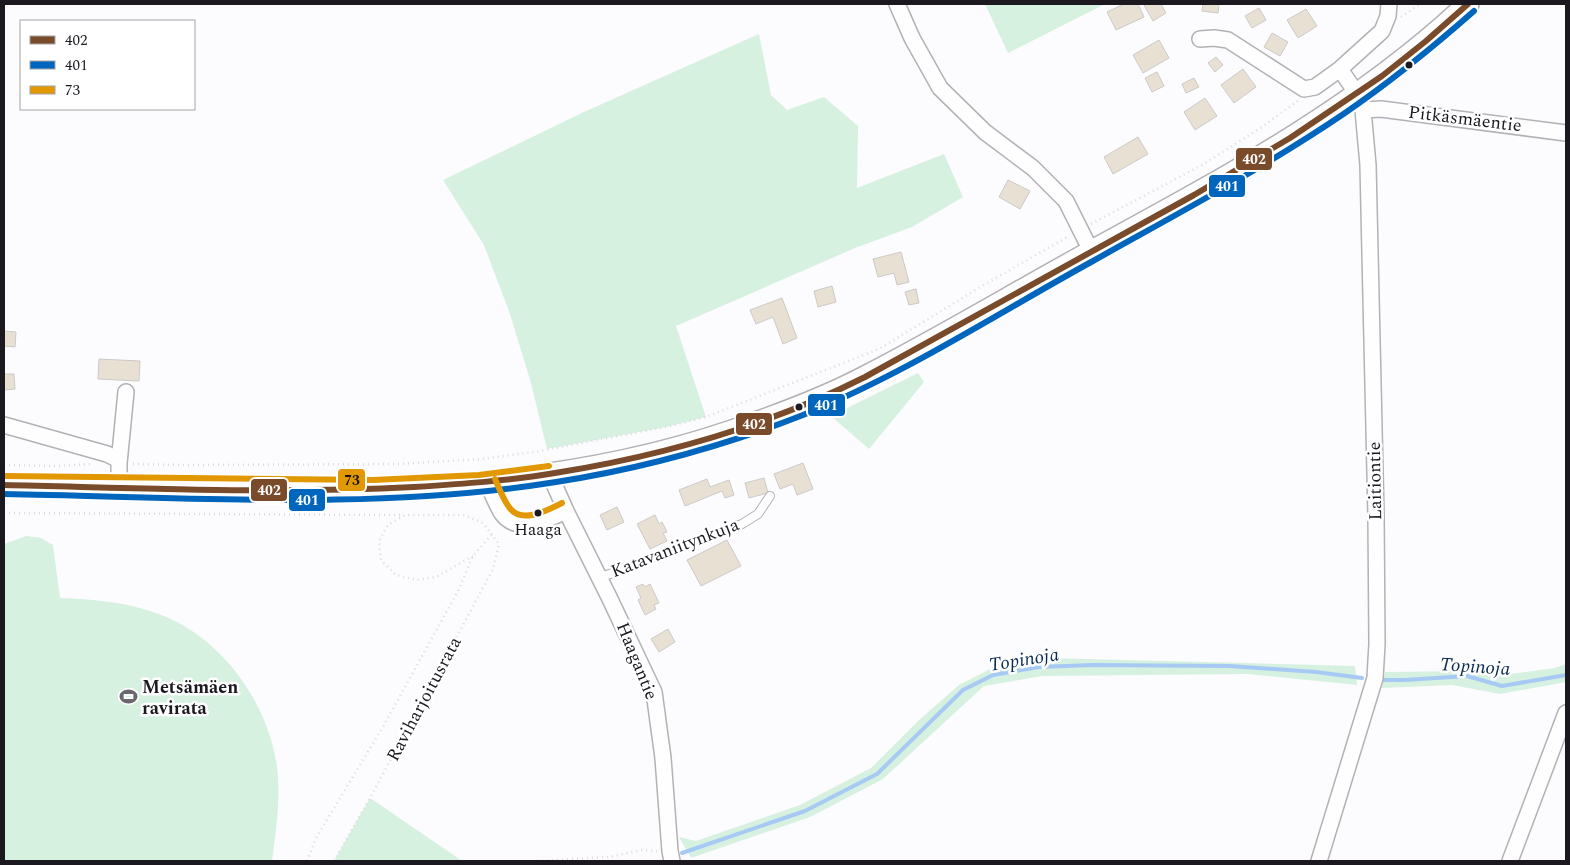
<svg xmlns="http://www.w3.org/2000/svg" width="1570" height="865" font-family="Spectral,serif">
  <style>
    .green { fill: #d6f1df }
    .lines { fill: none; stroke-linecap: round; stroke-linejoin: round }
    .stream { stroke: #a7caf5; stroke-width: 4 }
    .building { fill: #e8e0d3; stroke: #cccac7 }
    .lane-casing { stroke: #b3b1b5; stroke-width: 10 }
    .street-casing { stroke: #b3b1b5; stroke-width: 18 }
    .secondary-casing { stroke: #b3b1b5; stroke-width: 24 }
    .path { stroke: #dadada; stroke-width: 2.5; stroke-dasharray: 1 4; stroke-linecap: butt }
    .lane { stroke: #fffeff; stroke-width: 8 }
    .street { stroke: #fffeff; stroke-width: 15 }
    .secondary { stroke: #fffeff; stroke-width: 21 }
    .bus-1-casing { stroke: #fff; stroke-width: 10 }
    .bus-2-casing { stroke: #fff; stroke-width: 10 }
    .bus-3-casing { stroke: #fff; stroke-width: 10 }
    .bus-1 { stroke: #7a4b2a; stroke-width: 6 }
    .bus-2 { stroke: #0065bd; stroke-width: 6 }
    .bus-3 { stroke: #e19803; stroke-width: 6 }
    .bus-dot { fill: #1c1820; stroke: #fff; stroke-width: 2 }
    .labels { text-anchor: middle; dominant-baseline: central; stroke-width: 5; stroke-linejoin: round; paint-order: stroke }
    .bus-label { font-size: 17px; fill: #1c1820; stroke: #fff }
    .street-label { font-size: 18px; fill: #1c1820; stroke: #fff }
    .poi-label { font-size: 18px; font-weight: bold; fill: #1c1820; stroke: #fff; text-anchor: start }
    .water-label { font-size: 19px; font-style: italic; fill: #062a50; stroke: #fff }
    .line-badge { stroke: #fff; stroke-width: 2 }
    .badge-label { font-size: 14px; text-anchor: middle; font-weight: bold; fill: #fff }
    .pale-badge-label { font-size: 14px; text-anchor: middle; font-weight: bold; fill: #111 }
  </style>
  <rect width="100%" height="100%" fill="#fcfbfe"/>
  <path class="green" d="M 985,4 L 1105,4 L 1008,53 Z
    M 759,34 L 771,95 L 787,110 L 824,97 L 858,126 L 857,188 L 944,154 L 963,197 L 912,227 L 855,248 L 676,326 L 706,417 L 666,427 L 547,449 L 531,383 L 510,314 L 484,245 L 443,180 L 584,112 Z
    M 918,373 L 924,382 L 869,449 L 831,416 Z
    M 26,536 L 41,538 L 53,545 L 60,598 C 96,599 131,603 164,616 C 224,641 268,703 277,767 C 281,799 276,830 272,861 L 4,861 L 4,544 Z
    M 1047,658 L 1355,666 L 1357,685 L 1247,674 L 1042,676 L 984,686 L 883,779 L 810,817 L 691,858 L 679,837 L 696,841 L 800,805 L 871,768 L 918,721 L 959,685 L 998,665 Z
    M 1566,664 L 1566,682 L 1500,694 L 1452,685 L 1382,688 L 1385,672 L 1468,671 L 1503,675 L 1555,668 Z
    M 370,798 L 455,856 L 462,861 L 334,861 Z"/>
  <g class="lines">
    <path class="stream" d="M 1382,680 L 1405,680 L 1467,676 L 1502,686 L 1566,675
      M 682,853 L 805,811 L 877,774 L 963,690 L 993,675 L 1039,667 L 1092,665 L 1230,666 L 1316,672 L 1362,678"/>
  </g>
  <path class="building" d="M 1124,4 L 1138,4 L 1144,17 L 1116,30 L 1107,12 Z
    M 1147,4 L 1161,4 L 1166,13 L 1153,21 L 1144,5 Z
    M 1203,4 L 1219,4 L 1218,13 L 1202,11 Z
    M 1259,8 L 1266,20 L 1252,28 L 1245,16 Z
    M 1306,9 L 1317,26 L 1298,38 L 1287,20 Z
    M 1272,33 L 1288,42 L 1280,56 L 1264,47 Z
    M 1159,40 L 1169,58 L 1143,73 L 1133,55 Z
    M 1216,57 L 1223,65 L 1215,72 L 1208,63 Z
    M 1243,69 L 1256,87 L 1234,103 L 1221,85 Z
    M 1157,72 L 1164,86 L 1152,92 L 1145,78 Z
    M 1194,78 L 1199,87 L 1186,93 L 1182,84 Z
    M 1205,98 L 1217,116 L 1195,130 L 1184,112 Z
    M 1138,137 L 1148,154 L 1113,174 L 1104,157 Z
    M 1008,180 L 1030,191 L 1020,209 L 999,197 Z
    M 901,252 L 909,282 L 897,285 L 894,273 L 878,277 L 873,259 Z
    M 832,286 L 836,302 L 818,307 L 814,291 Z
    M 916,289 L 919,303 L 909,305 L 905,292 Z
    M 782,298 L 797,338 L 783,344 L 773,317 L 756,324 L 750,310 Z
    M 4,331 L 16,332 L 15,347 L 4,346 Z
    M 99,359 L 140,361 L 139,381 L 98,379 Z
    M 4,374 L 14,374 L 15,389 L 4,390 Z
    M 803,463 L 813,489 L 797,495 L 793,484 L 780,489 L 774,474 Z
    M 764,478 L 768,493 L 749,498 L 745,483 Z
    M 707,479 L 710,487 L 729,480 L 734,495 L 725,498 L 722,491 L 685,506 L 679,490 Z
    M 617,507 L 624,522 L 607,530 L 600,515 Z
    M 655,515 L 659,524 L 662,522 L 667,532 L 663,533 L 667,541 L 650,549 L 637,524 Z
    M 727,540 L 741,566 L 701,586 L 687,560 Z
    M 643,584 L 645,587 L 650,584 L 659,603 L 654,605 L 656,609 L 645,615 L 638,600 L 641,598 L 636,587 Z
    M 668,629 L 675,642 L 659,652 L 651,639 Z"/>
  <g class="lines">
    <defs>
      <path id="lane" d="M 599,578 L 742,524 L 758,514 L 770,496"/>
      <path id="street" d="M 897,4 L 912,38 L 940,88 L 985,132 L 1033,168 L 1066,201 L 1091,251
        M 1200,39 L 1214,38 L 1228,40 L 1304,89 L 1315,87 L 1340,69 L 1382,31 L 1388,16 L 1389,4
        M 1363,110 L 1381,109 L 1566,133
        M 4,425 L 107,454 L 117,459 L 119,463 L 119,486
        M 119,463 L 126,392
        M 550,475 L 566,511 L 609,597 L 654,692 L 663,758 L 670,851 L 672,861
        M 487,483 C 492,493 496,503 501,512 C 516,535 547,520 566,511
        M 1319,861 L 1375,678 L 1377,644 L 1376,516 L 1368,165 L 1363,110 L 1357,94 L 1340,69
        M 1510,861 L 1566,713"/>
      <path id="secondary" d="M 4,485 C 247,488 498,511 732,431 C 777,416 823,399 865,377 C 943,337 1019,291 1096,249 C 1226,178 1359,107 1468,4"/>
    </defs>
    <use href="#lane" class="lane-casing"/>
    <use href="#street" class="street-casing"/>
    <use href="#secondary" class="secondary-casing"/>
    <path class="path" d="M 1401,17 L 1420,4
      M 1091,224 L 1202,165 L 1262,127 L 1299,100
      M 133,464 L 182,465 L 398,464 L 481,459 L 534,452 L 666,427 L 706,417 L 879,349 L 982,286 L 1069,236
      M 4,465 L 53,466 L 92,464
      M 4,513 L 404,515
      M 307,861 L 316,838 L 384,725 L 458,591 L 473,556 L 492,534
      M 334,861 L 370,798 L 493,569 L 499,544 L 483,523 L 464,515 L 405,515 L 388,525 L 379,541 L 381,560 L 396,575 L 417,580 L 436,577 L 473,556
      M 532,861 L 609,857 L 642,850 L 658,851"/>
    <use href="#lane" class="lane"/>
    <use href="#street" class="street"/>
    <use href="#secondary" class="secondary"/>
    <defs>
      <path id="bus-1" d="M 4,485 C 141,488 278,494 414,487 C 461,484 508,481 555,473 C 661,456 768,426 865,377 L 1194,195 L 1290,138 L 1382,76 L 1426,41 L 1468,4"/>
      <path id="bus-2" d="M 4,494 C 185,497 376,511 556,482 C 640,469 724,446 803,415 C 905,374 998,313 1093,261 C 1177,214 1262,169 1342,115 C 1389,83 1432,48 1474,11"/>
      <path id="bus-3" d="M 4,476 L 373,480 L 479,475 L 549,466
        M 495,479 C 499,488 503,499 509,507 C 521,525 548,510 562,503"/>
    </defs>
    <use href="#bus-1" class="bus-1-casing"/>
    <use href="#bus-2" class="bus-2-casing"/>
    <use href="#bus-3" class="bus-3-casing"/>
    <use href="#bus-1" class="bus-1"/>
    <use href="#bus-2" class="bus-2"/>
    <use href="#bus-3" class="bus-3"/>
  </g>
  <defs>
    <symbol id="stadium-bare" viewBox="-9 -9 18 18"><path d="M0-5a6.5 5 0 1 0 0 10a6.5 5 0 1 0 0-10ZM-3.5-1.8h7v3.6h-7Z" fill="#6a676e" stroke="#fff" stroke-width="2.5" paint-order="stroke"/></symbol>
  </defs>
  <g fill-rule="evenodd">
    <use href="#stadium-bare" x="116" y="684" width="25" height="25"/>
  </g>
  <g class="bus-dot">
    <circle cx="1409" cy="65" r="4.5"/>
    <circle cx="799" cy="407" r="4.5"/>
    <circle cx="538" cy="513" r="4.5"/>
  </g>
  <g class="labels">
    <g class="bus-label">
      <text x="538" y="530">Haaga</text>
    </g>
    <g class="street-label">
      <text transform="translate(1465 119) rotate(7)">Pitkäsmäentie</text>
      <text transform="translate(1375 481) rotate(-91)">Laitiontie</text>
      <text transform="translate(675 548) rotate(-21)">Katavaniitynkuja</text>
      <text transform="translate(637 661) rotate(68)">Haagantie</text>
      <text transform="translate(424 699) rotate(-62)">Raviharjoitusrata</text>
    </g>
    <g class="poi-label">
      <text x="142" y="687">Metsämäen<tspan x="142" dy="21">ravirata</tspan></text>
    </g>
    <g class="water-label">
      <text transform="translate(1024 660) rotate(-9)">Topinoja</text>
      <text transform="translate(1475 667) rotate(4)">Topinoja</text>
    </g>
  </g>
  <g class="line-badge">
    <rect x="1235" y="147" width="38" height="24" rx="5" fill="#7a4b2a"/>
    <rect x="1208" y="174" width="38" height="24" rx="5" fill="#0065bd"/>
    <rect x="807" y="393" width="39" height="24" rx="5" fill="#0065bd"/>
    <rect x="735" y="412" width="38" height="24" rx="5" fill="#7a4b2a"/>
    <rect x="337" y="468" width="29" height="24" rx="5" fill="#e19803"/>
    <rect x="250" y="478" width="38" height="24" rx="5" fill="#7a4b2a"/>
    <rect x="288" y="488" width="38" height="24" rx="5" fill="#0065bd"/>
  </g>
  <g class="badge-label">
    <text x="1254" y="164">402</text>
    <text x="1227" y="191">401</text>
    <text x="826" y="410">401</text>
    <text x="754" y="429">402</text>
    <text x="269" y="495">402</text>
    <text x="307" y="505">401</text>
  </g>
  <g class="pale-badge-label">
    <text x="352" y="485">73</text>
  </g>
  <rect width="1570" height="865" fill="none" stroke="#1c1820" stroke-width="10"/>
  <rect x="20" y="20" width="175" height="90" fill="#ffffff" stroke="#a4a3a6"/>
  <rect x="30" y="36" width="25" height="8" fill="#7a4b2a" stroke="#a4a3a6"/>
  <text x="65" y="45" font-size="15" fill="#1c1820">402</text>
  <rect x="30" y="61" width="25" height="8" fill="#0065bd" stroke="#a4a3a6"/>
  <text x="65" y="70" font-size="15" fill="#1c1820">401</text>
  <rect x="30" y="86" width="25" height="8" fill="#e19803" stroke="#a4a3a6"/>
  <text x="65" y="95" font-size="15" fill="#1c1820">73</text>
</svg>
